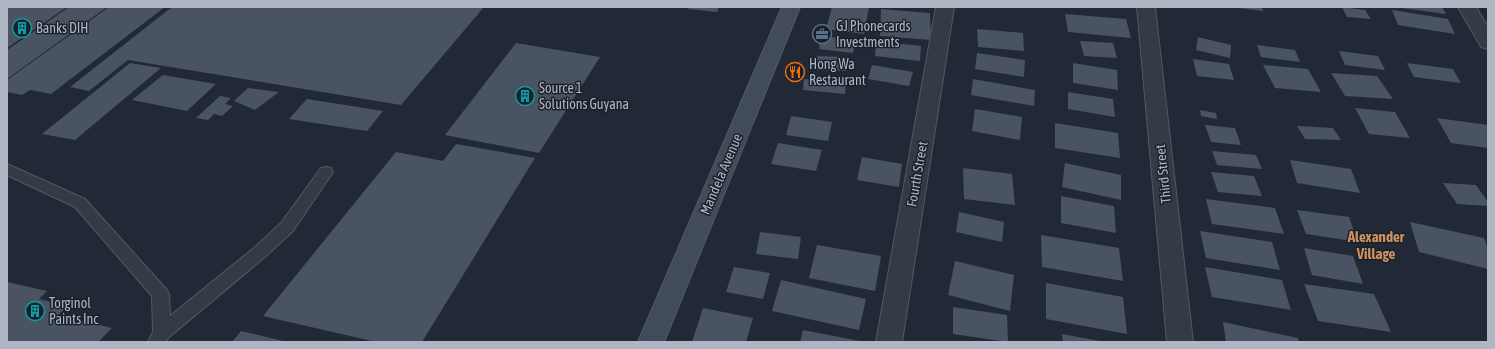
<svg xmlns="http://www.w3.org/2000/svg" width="1495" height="349" font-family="'Asap Condensed',sans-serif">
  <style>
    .building { fill: #495362 }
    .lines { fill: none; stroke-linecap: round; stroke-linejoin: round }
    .lane-casing { stroke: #515964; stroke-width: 2 }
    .street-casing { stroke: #515964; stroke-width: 2 }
    .secondary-casing { stroke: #515964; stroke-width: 2 }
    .lane { fill: #343b46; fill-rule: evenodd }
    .street { fill: #343b46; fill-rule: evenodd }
    .secondary { fill: #424b59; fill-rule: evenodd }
    .labels { text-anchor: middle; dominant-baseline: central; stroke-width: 3; stroke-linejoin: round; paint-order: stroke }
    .poi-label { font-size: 14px; fill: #aeb6c3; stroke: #1a212b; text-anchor: start }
    .street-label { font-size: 14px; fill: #aeb6c3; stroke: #1a212b }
    .neighbourhood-label { font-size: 15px; font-weight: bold; fill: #ce905f; stroke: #1a212b }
  </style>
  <rect width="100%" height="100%" fill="#212936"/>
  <path class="building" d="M 7,7 L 67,7 L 7,48 Z
    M 69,7 L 107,7 L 7,79 L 7,50 Z
    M 109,7 L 165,7 L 51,94 L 30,90 L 22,95 L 7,92 L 7,80 Z
    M 172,7 L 484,7 L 401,105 L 128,60 L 89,91 L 70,87 Z
    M 690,7 L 719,7 L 717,12 L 688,9 Z
    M 832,7 L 869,7 L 864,34 L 826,29 Z
    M 1239,7 L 1262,7 L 1263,11 L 1239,8 Z
    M 1342,7 L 1365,10 L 1371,19 L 1347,17 Z
    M 1401,7 L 1442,7 L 1446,14 L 1401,8 Z
    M 881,9 L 930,13 L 931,40 L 880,36 Z
    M 1392,10 L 1448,19 L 1455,34 L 1398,25 Z
    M 1065,14 L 1126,19 L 1131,38 L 1068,32 Z
    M 977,29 L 1023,33 L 1024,51 L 978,47 Z
    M 821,36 L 856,40 L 853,53 L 819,49 Z
    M 1198,37 L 1231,45 L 1230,58 L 1196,50 Z
    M 876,41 L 921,46 L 920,61 L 875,56 Z
    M 1080,41 L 1113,43 L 1117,58 L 1084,56 Z
    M 516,43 L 600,57 L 539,153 L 445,135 Z
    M 1257,45 L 1295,50 L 1300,62 L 1261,57 Z
    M 1339,51 L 1378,56 L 1385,70 L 1345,65 Z
    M 977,53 L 1025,60 L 1024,77 L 975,69 Z
    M 817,56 L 847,57 L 847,71 L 817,70 Z
    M 1193,59 L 1229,64 L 1234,80 L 1197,76 Z
    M 130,63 L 161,68 L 75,140 L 42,134 Z
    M 1073,63 L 1117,70 L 1118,90 L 1073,83 Z
    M 1407,63 L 1453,69 L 1461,83 L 1414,77 Z
    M 872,65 L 913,72 L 909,86 L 868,79 Z
    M 1263,65 L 1308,69 L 1321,92 L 1275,88 Z
    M 1331,73 L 1377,76 L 1393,99 L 1345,96 Z
    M 163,75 L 216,84 L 187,111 L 132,100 Z
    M 804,79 L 846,83 L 845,94 L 803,90 Z
    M 973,79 L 1035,90 L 1034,106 L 971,95 Z
    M 248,88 L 279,92 L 255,110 L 234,101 Z
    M 1068,92 L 1113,99 L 1115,117 L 1068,109 Z
    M 220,96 L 231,98 L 225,104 L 233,106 L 222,116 L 214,114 L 208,120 L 196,118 Z
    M 307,99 L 383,111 L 367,131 L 289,119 Z
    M 1355,108 L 1395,112 L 1410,138 L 1369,134 Z
    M 975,109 L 1022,117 L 1020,140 L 972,131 Z
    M 1200,110 L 1216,113 L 1217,119 L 1201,116 Z
    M 791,116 L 832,122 L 828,141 L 786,135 Z
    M 1437,118 L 1488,125 L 1488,148 L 1451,143 Z
    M 1055,123 L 1118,133 L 1120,158 L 1055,148 Z
    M 1205,125 L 1235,128 L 1241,145 L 1211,142 Z
    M 1297,126 L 1333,128 L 1341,140 L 1305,139 Z
    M 778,143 L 822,150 L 816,171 L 771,164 Z
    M 456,144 L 535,158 L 422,342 L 376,342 L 263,316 L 396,152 L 443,161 Z
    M 1212,151 L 1256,155 L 1262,169 L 1217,165 Z
    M 862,157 L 902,164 L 899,187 L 857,180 Z
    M 1290,160 L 1351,169 L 1360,193 L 1297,183 Z
    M 1065,163 L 1121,175 L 1121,200 L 1062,187 Z
    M 963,168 L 1012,174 L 1015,205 L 964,199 Z
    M 1211,172 L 1254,176 L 1262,196 L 1218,192 Z
    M 1443,183 L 1476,185 L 1488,202 L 1488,206 L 1457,204 Z
    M 1061,196 L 1114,206 L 1116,233 L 1061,223 Z
    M 1206,199 L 1275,208 L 1284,234 L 1212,224 Z
    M 1297,210 L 1349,217 L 1358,242 L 1306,234 Z
    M 959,212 L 1004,222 L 1002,242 L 956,232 Z
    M 1410,222 L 1484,238 L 1488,250 L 1488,269 L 1419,252 Z
    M 1200,231 L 1272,242 L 1280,270 L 1206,258 Z
    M 760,232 L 801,237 L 798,259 L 756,254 Z
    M 1041,235 L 1119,248 L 1123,281 L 1042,267 Z
    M 817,245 L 881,256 L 875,291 L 809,278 Z
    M 1304,248 L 1353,256 L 1363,284 L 1312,275 Z
    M 955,261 L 1014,275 L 1010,311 L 948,295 Z
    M 734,267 L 770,273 L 763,299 L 726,292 Z
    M 1205,267 L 1282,280 L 1291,310 L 1212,297 Z
    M 781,280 L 866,299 L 859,330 L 772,311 Z
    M 7,282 L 47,291 L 39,299 L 68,306 L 58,315 L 112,328 L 98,342 L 7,342 Z
    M 1046,283 L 1123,297 L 1127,334 L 1046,319 Z
    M 1304,284 L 1374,294 L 1391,332 L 1318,321 Z
    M 953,307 L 1007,315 L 1008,342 L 953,334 Z
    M 703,308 L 753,318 L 746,342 L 692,342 Z
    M 1223,322 L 1298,338 L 1299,342 L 1226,342 Z
    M 803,330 L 860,341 L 860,342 L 800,342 Z
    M 241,331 L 283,341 L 283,342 L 232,342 Z
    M 1062,334 L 1100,341 L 1100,342 L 1063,342 Z"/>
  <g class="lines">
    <defs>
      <path id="lane" d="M 7,164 L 85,199 L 166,289 L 169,294 L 170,316 L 254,248 L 281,223 L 321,168 L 326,167 L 331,168 L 333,172 L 293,231 L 266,256 L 168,338 L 166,342 L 148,342 L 153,332 L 152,296 L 75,207 L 7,175 Z"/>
      <path id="street" d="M 936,7 L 954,7 L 902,342 L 876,342 Z
        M 1137,7 L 1155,7 L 1193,342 L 1167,342 Z
        M 1458,7 L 1476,7 L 1488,27 L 1488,49 L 1481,47 Z"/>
      <path id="secondary" d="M 782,7 L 800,7 L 664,342 L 638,342 Z"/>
    </defs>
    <use href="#lane" class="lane-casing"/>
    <use href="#street" class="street-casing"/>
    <use href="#secondary" class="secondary-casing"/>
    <use href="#lane" class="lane"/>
    <use href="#street" class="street"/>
    <use href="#secondary" class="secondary"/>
  </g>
  <defs>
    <symbol id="building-ring" viewBox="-11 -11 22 22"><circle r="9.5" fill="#1a212b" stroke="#0f9aa8" stroke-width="1.5"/><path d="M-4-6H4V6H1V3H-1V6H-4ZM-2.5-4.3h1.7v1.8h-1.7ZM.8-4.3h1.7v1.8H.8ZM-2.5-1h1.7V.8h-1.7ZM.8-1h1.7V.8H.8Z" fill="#0f9aa8"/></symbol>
    <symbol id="office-ring" viewBox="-11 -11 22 22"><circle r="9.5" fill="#1a212b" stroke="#5c6f8a" stroke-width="1.5"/><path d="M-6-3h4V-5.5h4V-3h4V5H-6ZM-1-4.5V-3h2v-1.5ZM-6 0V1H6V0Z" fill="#5c6f8a"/></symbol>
    <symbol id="restaurant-ring" viewBox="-11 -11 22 22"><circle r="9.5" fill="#1a212b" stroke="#e8710a" stroke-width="1.5"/><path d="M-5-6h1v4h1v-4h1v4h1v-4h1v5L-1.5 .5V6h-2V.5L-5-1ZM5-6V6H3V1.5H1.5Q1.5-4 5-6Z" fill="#e8710a"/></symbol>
  </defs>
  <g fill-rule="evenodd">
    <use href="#building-ring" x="11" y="17" width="22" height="22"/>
    <use href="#office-ring" x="811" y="23" width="22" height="22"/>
    <use href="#restaurant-ring" x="784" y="61" width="22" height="22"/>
    <use href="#building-ring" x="514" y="85" width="22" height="22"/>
    <use href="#building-ring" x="24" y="300" width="22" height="22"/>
  </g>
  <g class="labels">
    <g class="poi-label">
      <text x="836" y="26">GJ Phonecards<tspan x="836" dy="16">Investments</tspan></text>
      <text x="36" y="28">Banks DIH</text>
      <text x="809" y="64">Hong Wa<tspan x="809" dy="16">Restaurant</tspan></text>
      <text x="539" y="88">Source 1<tspan x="539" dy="16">Solutions Guyana</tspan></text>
      <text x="49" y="303">Torginol<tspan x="49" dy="16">Paints Inc</tspan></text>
    </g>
    <g class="street-label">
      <text transform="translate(721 174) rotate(-67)">Mandela Avenue</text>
      <text transform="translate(917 174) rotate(-80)">Fourth Street</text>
      <text transform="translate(1163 174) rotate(-96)">Third Street</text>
    </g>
    <g class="neighbourhood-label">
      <text x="1376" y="236">Alexander<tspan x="1376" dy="17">Village</tspan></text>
    </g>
  </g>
  <rect width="1495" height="349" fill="none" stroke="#aeb6c3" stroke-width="16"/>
</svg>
